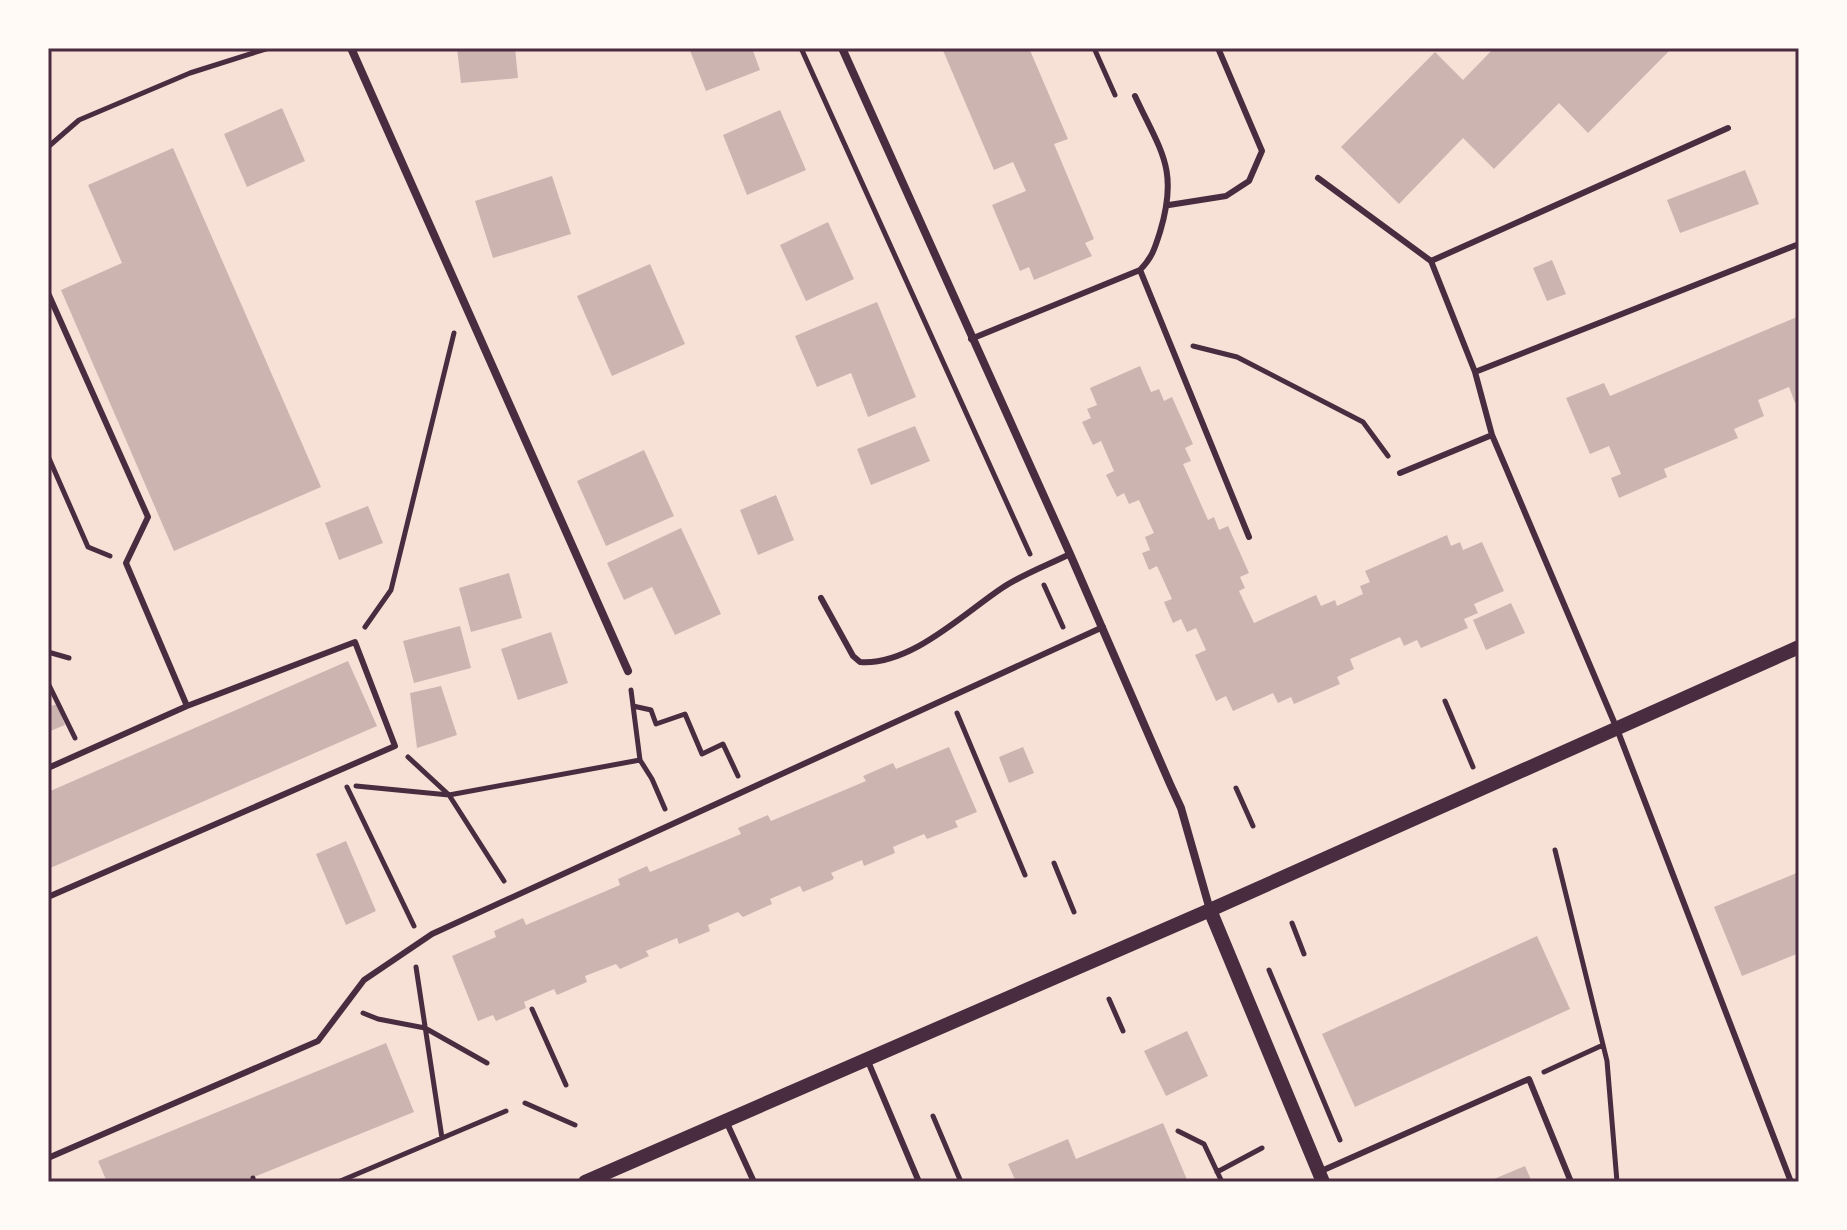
<svg xmlns="http://www.w3.org/2000/svg" width="1847" height="1230" font-family="Manrope,sans-serif">
  <style>
    .building { fill: #ccb4b1 }
    .lines { fill: none; stroke-linecap: round; stroke-linejoin: round }
    .path { stroke: #4a2c40; stroke-width: 5 }
    .service { stroke: #4a2c40; stroke-width: 6 }
    .minor { stroke: #4a2c40; stroke-width: 8 }
    .tertiary { stroke: #4a2c40; stroke-width: 14 }
    .neatline { fill: none; stroke: #4a2c40; stroke-width: 3 }
  </style>
  <rect width="100%" height="100%" fill="#f7e1d7"/>
  <path class="building" d="M 457,48 L 515,48 L 518,78 L 461,83 Z
    M 689,48 L 752,48 L 760,70 L 706,91 Z
    M 942,48 L 1029,48 L 1068,139 L 1054,144 L 1094,239 L 1085,243 L 1092,256 L 1034,280 L 1029,267 L 1020,271 L 992,205 L 1026,191 L 1013,162 L 994,170 Z
    M 1494,48 L 1672,48 L 1588,133 L 1559,103 L 1494,169 L 1463,138 L 1399,204 L 1341,147 L 1435,52 L 1463,80 Z
    M 282,108 L 305,161 L 247,187 L 224,134 Z
    M 780,110 L 806,170 L 747,195 L 723,135 Z
    M 173,148 L 321,487 L 174,551 L 61,290 L 122,263 L 88,185 Z
    M 1745,170 L 1759,204 L 1680,233 L 1667,200 Z
    M 552,176 L 571,234 L 493,258 L 475,201 Z
    M 828,222 L 854,279 L 806,301 L 780,245 Z
    M 1552,260 L 1566,294 L 1547,301 L 1533,268 Z
    M 650,264 L 685,344 L 612,376 L 577,296 Z
    M 877,302 L 916,397 L 868,417 L 851,373 L 817,387 L 795,336 Z
    M 1799,316 L 1799,401 L 1795,403 L 1789,387 L 1758,400 L 1764,416 L 1734,429 L 1738,438 L 1664,469 L 1667,477 L 1619,498 L 1611,478 L 1621,474 L 1609,446 L 1590,454 L 1566,398 L 1604,383 L 1610,396 Z
    M 1140,366 L 1151,392 L 1159,389 L 1164,401 L 1172,397 L 1193,444 L 1185,448 L 1191,461 L 1183,464 L 1208,520 L 1214,517 L 1219,530 L 1228,526 L 1249,573 L 1240,577 L 1245,588 L 1239,591 L 1254,623 L 1316,595 L 1321,606 L 1335,600 L 1337,606 L 1363,594 L 1360,586 L 1370,582 L 1365,571 L 1447,535 L 1451,546 L 1460,542 L 1463,550 L 1482,542 L 1504,591 L 1474,604 L 1478,613 L 1464,619 L 1468,628 L 1421,648 L 1417,640 L 1404,646 L 1400,637 L 1350,659 L 1354,669 L 1337,677 L 1340,684 L 1294,704 L 1291,697 L 1278,703 L 1273,693 L 1233,711 L 1226,696 L 1216,701 L 1195,655 L 1206,650 L 1196,628 L 1187,632 L 1181,619 L 1173,623 L 1164,602 L 1172,599 L 1157,566 L 1149,570 L 1142,553 L 1150,550 L 1145,537 L 1154,533 L 1139,500 L 1129,504 L 1124,493 L 1117,497 L 1106,475 L 1114,471 L 1101,441 L 1093,445 L 1082,422 L 1091,418 L 1087,409 L 1097,405 L 1090,388 Z
    M 915,426 L 930,461 L 871,485 L 857,449 Z
    M 644,450 L 674,516 L 606,546 L 577,481 Z
    M 776,495 L 794,540 L 758,555 L 740,510 Z
    M 368,506 L 383,543 L 339,560 L 325,523 Z
    M 681,528 L 721,614 L 675,635 L 652,587 L 624,600 L 607,563 Z
    M 509,573 L 522,618 L 471,632 L 459,588 Z
    M 1511,603 L 1525,633 L 1486,650 L 1473,620 Z
    M 460,626 L 471,668 L 414,683 L 403,641 Z
    M 551,632 L 568,683 L 518,700 L 501,649 Z
    M 348,661 L 377,726 L 48,869 L 48,792 Z
    M 441,686 L 457,735 L 417,748 L 410,693 Z
    M 57,704 L 65,725 L 48,732 L 48,707 Z
    M 949,747 L 977,812 L 955,821 L 958,827 L 927,839 L 924,834 L 893,847 L 895,853 L 864,866 L 862,860 L 831,873 L 834,878 L 832,880 L 803,892 L 800,886 L 770,899 L 772,904 L 743,917 L 738,912 L 708,925 L 710,931 L 679,944 L 677,938 L 646,951 L 649,956 L 620,969 L 616,964 L 585,976 L 587,982 L 557,995 L 554,989 L 524,1002 L 526,1008 L 496,1021 L 493,1015 L 478,1021 L 452,956 L 496,937 L 494,931 L 523,918 L 526,925 L 620,885 L 618,879 L 647,866 L 650,872 L 741,834 L 738,828 L 768,815 L 771,821 L 866,781 L 863,776 L 893,763 L 896,769 Z
    M 1023,747 L 1034,773 L 1009,783 L 999,757 Z
    M 346,841 L 376,911 L 346,925 L 316,854 Z
    M 1799,872 L 1799,953 L 1742,976 L 1714,907 Z
    M 1537,936 L 1570,1009 L 1355,1107 L 1322,1034 Z
    M 1187,1031 L 1208,1076 L 1166,1096 L 1144,1051 Z
    M 386,1043 L 414,1112 L 242,1182 L 107,1182 L 98,1161 Z
    M 1163,1123 L 1188,1182 L 1016,1182 L 1008,1164 L 1068,1139 L 1076,1159 Z
    M 1525,1166 L 1532,1182 L 1487,1182 L 1494,1179 Z"/>
  <g class="lines">
    <path class="path" d="M 801,48 L 1030,554
      M 1094,48 L 1115,95
      M 48,147 L 79,120 L 190,73 L 269,48
      M 1193,346 L 1237,357 L 1363,422 L 1388,456
      M 48,456 L 88,547 L 110,556
      M 1044,585 L 1063,627
      M 365,627 L 391,590 L 454,333
      M 48,652 L 69,658
      M 48,683 L 75,738
      M 631,690 L 640,760 L 652,779 L 665,809
      M 1445,701 L 1473,767
      M 633,706 L 651,710 L 656,724 L 685,714 L 702,754 L 723,744 L 738,776
      M 957,713 L 1025,875
      M 408,757 L 449,795 L 504,881
      M 356,786 L 449,795 L 640,760
      M 347,787 L 414,926
      M 1236,788 L 1253,826
      M 1555,850 L 1607,1061 L 1617,1182
      M 1054,863 L 1074,912
      M 1292,923 L 1304,954
      M 416,967 L 442,1138
      M 1269,970 L 1340,1140
      M 1109,999 L 1123,1031
      M 532,1009 L 566,1085
      M 363,1013 L 378,1019 L 425,1028 L 487,1063
      M 1544,1072 L 1603,1045
      M 525,1103 L 575,1125
      M 933,1116 L 961,1182
      M 1178,1131 L 1204,1144 L 1222,1182
      M 1217,1172 L 1262,1148
      M 253,1178 L 254,1182
      M 338,1182 L 506,1111"/>
    <path class="service" d="M 1318,178 L 1431,261 L 1475,372
      M 1169,205 L 1226,196 L 1249,181 L 1262,151 L 1218,48
      M 1431,261 L 1728,128
      M 1140,270 L 1249,537
      M 48,293 L 148,517 L 126,563 L 187,706
      M 971,339 L 1140,270 C 1152,258 1155,248 1160,232 C 1179,169 1161,152 1135,96
      M 1492,435 L 1475,372 L 1799,244
      M 1400,473 L 1492,435 L 1617,729 L 1791,1182
      M 821,598 L 853,656 L 860,662 C 910,666 963,614 1002,588 C 1023,574 1048,565 1070,554
      M 48,768 L 187,706 L 355,642 L 395,746 L 48,897
      M 867,1059 L 919,1182
      M 726,1121 L 754,1182
      M 48,1158 L 318,1041 L 364,980 L 432,934 L 1103,627
      M 1319,1172 L 1529,1079 L 1571,1182"/>
    <path class="minor" d="M 351,48 L 628,671
      M 842,48 L 1070,554 L 1170,784 L 1181,808 L 1210,910"/>
    <path class="tertiary" d="M 1210,910 L 1323,1182
      M 585,1182 L 1210,910 L 1799,647"/>
  </g>
  <rect width="1847" height="1230" fill="none" stroke="#fffaf5" stroke-width="100"/>
  <rect x="50" y="50" width="1747" height="1130" class="neatline"/>
</svg>
